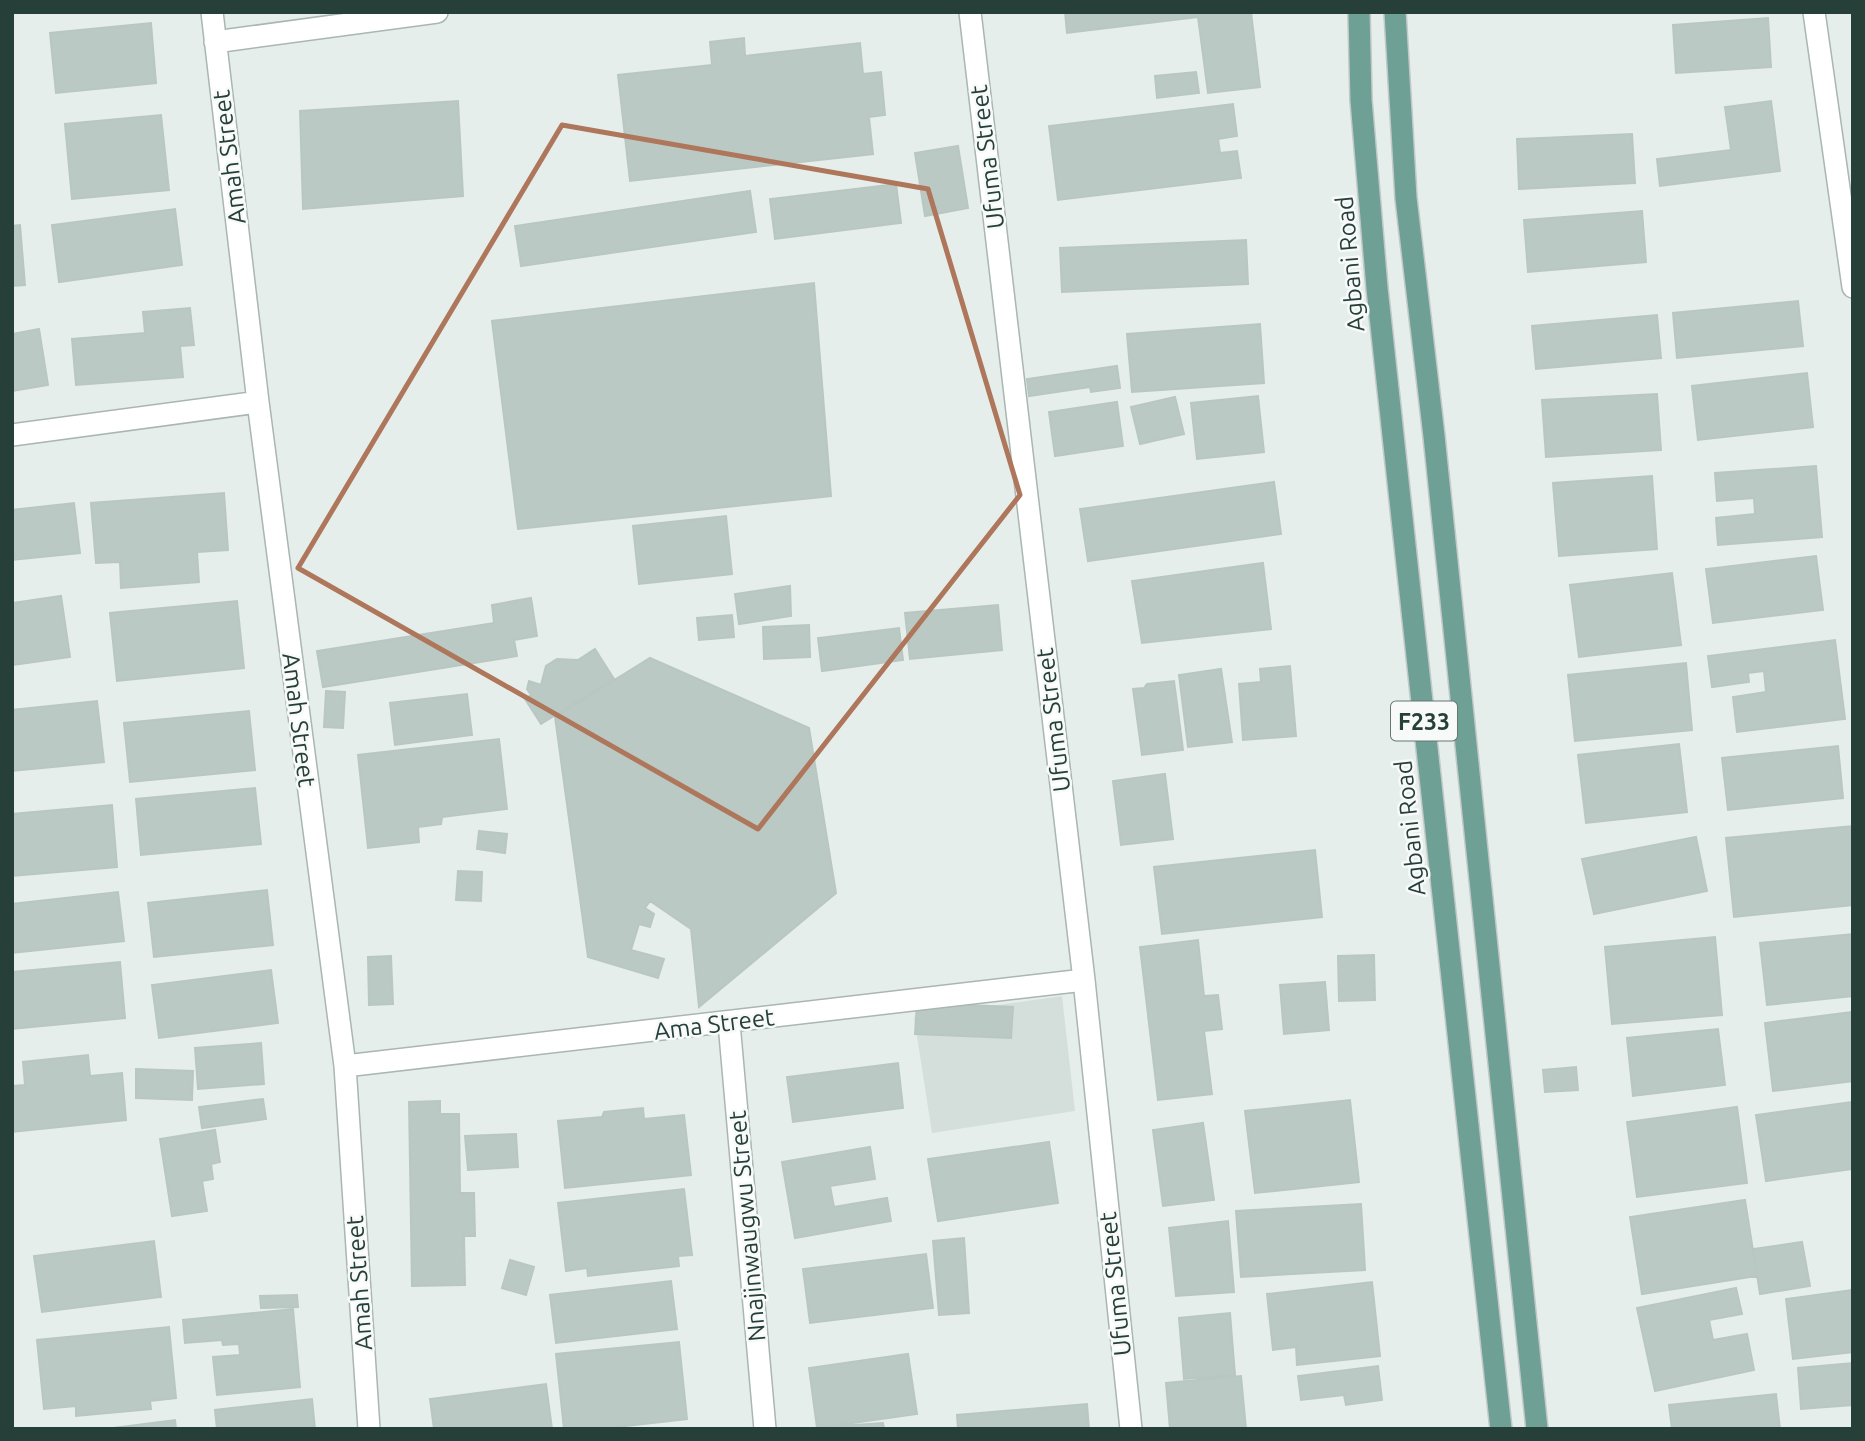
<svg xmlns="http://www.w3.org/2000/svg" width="1865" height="1441" font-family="Ubuntu,sans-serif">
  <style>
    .built { fill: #d4deda }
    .building { fill: #bbc9c4; stroke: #b9c7c2; stroke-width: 2 }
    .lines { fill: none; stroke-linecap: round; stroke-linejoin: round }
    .street-casing { stroke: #a9b6b2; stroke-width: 24 }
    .primary-casing { stroke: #c2c9c8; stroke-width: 24 }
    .street { stroke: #fff; stroke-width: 21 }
    .primary { stroke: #6ea095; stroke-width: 21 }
    .marked { fill: none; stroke: #ae765b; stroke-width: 5; stroke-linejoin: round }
    .labels { text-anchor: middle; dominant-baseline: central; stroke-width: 5; stroke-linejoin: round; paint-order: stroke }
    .shield { fill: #f7faf9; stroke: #657773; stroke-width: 2 }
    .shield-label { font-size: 23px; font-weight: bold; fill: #263f39 }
    .street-label { font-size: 24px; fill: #263f39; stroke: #f7faf9 }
  </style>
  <rect width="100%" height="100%" fill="#e6eeeb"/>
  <path class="built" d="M 1062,996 L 1075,1111 L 932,1133 L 914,1017 Z"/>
  <path class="building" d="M 1065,12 L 1251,12 L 1260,87 L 1208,93 L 1198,17 L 1067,33 Z
    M 1768,18 L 1771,67 L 1676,73 L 1673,25 Z
    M 151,23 L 156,83 L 56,93 L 50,33 Z
    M 744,38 L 745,56 L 860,43 L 863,74 L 881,72 L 885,115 L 869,117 L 873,154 L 630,181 L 618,75 L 712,65 L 710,42 Z
    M 1196,72 L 1199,93 L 1157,98 L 1155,76 Z
    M 458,101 L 463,196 L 303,209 L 300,111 Z
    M 1771,101 L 1780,171 L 1660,186 L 1657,159 L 1731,150 L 1725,107 Z
    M 1233,104 L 1237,136 L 1218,139 L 1220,153 L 1237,151 L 1241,178 L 1058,200 L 1049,126 Z
    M 161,115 L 169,190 L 72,199 L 65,124 Z
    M 1632,134 L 1635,183 L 1519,189 L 1517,139 Z
    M 958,146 L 968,208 L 925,216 L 915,153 Z
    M 896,184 L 901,223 L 775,239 L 770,199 Z
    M 750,191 L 756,232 L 521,266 L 515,226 Z
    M 175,209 L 182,265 L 59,282 L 52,225 Z
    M 1642,211 L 1646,262 L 1528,272 L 1524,220 Z
    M 20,225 L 25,285 L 12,286 L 12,226 Z
    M 1246,240 L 1248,284 L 1062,292 L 1060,248 Z
    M 814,283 L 831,496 L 518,529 L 492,321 Z
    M 1798,301 L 1803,346 L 1677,358 L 1673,313 Z
    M 190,308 L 194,345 L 180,346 L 183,377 L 76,385 L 72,339 L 145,333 L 143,312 Z
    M 1657,315 L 1661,358 L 1536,369 L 1532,326 Z
    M 1260,324 L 1264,383 L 1132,392 L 1127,334 Z
    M 39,329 L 48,385 L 12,391 L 12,334 Z
    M 1117,366 L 1120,388 L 1091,392 L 1090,387 L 1029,396 L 1027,379 Z
    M 1807,373 L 1813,427 L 1698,440 L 1692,386 Z
    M 1657,394 L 1661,450 L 1546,457 L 1542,400 Z
    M 1258,396 L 1264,452 L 1197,459 L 1191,403 Z
    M 1175,397 L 1184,434 L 1140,444 L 1131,407 Z
    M 1117,402 L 1123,446 L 1055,456 L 1049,412 Z
    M 1816,466 L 1822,537 L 1718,545 L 1716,518 L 1755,514 L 1754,498 L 1717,501 L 1715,473 Z
    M 1652,476 L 1657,549 L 1559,556 L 1553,483 Z
    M 1274,482 L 1281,534 L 1088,561 L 1080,509 Z
    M 224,493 L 228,550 L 197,552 L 199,582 L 121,588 L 120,562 L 96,563 L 91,503 Z
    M 74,503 L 80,553 L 12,560 L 12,510 Z
    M 726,516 L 732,574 L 639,584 L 633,526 Z
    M 1816,556 L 1823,610 L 1713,623 L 1706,569 Z
    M 1263,563 L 1271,629 L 1142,643 L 1132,581 Z
    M 1672,573 L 1681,645 L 1579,657 L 1570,585 Z
    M 790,586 L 791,616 L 739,624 L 735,594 Z
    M 61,596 L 70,657 L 12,665 L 12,603 Z
    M 531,598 L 537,636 L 514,640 L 517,656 L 323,687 L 317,651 L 494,623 L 492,605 Z
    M 237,601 L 244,668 L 117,681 L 110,613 Z
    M 998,605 L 1002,650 L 910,659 L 905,613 Z
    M 732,615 L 734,637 L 699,640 L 697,618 Z
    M 809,625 L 810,657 L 764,659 L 763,627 Z
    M 899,628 L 903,660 L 822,671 L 818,638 Z
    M 1835,640 L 1845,719 L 1737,732 L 1733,697 L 1766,692 L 1764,671 L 1748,673 L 1749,682 L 1712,687 L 1708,656 Z
    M 595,649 L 614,679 L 541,724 L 525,699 L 531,695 L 527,689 L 529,681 L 541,685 L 546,666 L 557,659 L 578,660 Z
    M 650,658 L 809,728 L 836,893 L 699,1007 L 691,929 L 650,901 L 645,908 L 654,914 L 650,927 L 639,924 L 631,950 L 664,959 L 658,978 L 588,957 L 555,717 Z
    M 1686,663 L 1692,730 L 1575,741 L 1568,675 Z
    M 1290,666 L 1296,736 L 1243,740 L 1239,684 L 1261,682 L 1260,669 Z
    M 1221,669 L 1232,742 L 1188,747 L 1179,675 Z
    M 1174,681 L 1183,750 L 1142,755 L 1133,689 L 1144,688 L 1147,684 Z
    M 326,691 L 345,692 L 343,728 L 324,727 Z
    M 467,694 L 472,735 L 395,745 L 390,703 Z
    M 97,701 L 104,762 L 12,771 L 12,710 Z
    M 249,711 L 255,770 L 130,782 L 124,723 Z
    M 499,739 L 507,809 L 442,817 L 441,824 L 418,827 L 419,842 L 368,848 L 358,755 Z
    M 1679,744 L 1687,812 L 1586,823 L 1578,755 Z
    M 1838,746 L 1843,798 L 1728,810 L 1722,758 Z
    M 1165,774 L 1173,839 L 1121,845 L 1113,781 Z
    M 255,788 L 261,844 L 141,855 L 136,799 Z
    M 112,805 L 117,867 L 12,876 L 12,814 Z
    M 1853,826 L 1853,905 L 1734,917 L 1726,838 Z
    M 479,831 L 507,834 L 505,853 L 477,849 Z
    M 1696,837 L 1707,891 L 1594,914 L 1582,859 Z
    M 1315,850 L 1322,917 L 1162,934 L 1154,867 Z
    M 458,871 L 482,872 L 481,901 L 456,900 Z
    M 267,890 L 273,945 L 154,957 L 148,903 Z
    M 118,892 L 124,941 L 12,953 L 12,904 Z
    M 1853,934 L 1853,996 L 1767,1005 L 1760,943 Z
    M 1715,937 L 1722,1015 L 1612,1024 L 1605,947 Z
    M 1198,940 L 1204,996 L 1218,995 L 1222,1029 L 1204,1031 L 1212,1094 L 1158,1100 L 1140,947 Z
    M 1374,955 L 1375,1000 L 1339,1001 L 1338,956 Z
    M 391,956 L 393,1004 L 369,1005 L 368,957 Z
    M 120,962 L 125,1018 L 12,1029 L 12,972 Z
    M 271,970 L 278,1023 L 159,1038 L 152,985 Z
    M 1325,982 L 1329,1030 L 1284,1034 L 1280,985 Z
    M 917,1003 L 1013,1007 L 1011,1038 L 915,1034 Z
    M 1853,1012 L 1853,1081 L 1773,1091 L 1765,1023 Z
    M 1718,1029 L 1725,1085 L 1633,1096 L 1627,1038 Z
    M 261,1043 L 264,1084 L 198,1089 L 195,1048 Z
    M 88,1055 L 90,1076 L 122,1073 L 126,1120 L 12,1132 L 12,1086 L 25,1085 L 23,1062 Z
    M 898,1063 L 903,1108 L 793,1122 L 787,1077 Z
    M 1576,1067 L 1578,1090 L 1545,1092 L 1543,1070 Z
    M 136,1069 L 193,1071 L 192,1100 L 136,1098 Z
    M 263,1099 L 266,1119 L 202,1128 L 199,1107 Z
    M 1350,1100 L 1359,1182 L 1255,1193 L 1245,1111 Z
    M 440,1101 L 440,1114 L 459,1114 L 460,1193 L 474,1193 L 475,1236 L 464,1236 L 465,1285 L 412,1286 L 409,1102 Z
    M 1853,1102 L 1853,1169 L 1766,1181 L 1756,1115 Z
    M 1737,1107 L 1747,1183 L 1637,1197 L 1627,1122 Z
    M 643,1108 L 644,1119 L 684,1115 L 691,1175 L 565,1188 L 558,1121 L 602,1117 L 604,1112 Z
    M 1203,1123 L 1214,1200 L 1163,1206 L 1153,1130 Z
    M 215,1130 L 220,1162 L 211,1164 L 213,1179 L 202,1181 L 207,1211 L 172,1216 L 160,1139 Z
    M 516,1134 L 518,1167 L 468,1170 L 465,1136 Z
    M 1049,1142 L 1058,1203 L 938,1221 L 928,1159 Z
    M 870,1147 L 875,1179 L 830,1186 L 834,1207 L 887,1198 L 891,1221 L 795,1238 L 782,1162 Z
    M 684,1189 L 692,1255 L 678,1256 L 679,1266 L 588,1276 L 587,1268 L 566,1271 L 558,1203 Z
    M 1745,1200 L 1757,1276 L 1642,1294 L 1630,1217 Z
    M 1361,1204 L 1365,1270 L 1241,1277 L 1236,1211 Z
    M 1228,1221 L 1234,1292 L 1176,1296 L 1169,1228 Z
    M 964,1238 L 969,1313 L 939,1315 L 933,1241 Z
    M 154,1241 L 161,1297 L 42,1312 L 34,1256 Z
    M 1802,1242 L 1810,1286 L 1760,1294 L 1753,1249 Z
    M 926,1254 L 933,1308 L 810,1323 L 803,1269 Z
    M 510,1260 L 534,1267 L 526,1295 L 502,1288 Z
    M 671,1281 L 677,1329 L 556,1343 L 550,1295 Z
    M 1372,1282 L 1380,1356 L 1297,1365 L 1296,1347 L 1273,1350 L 1267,1294 Z
    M 1736,1288 L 1742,1314 L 1709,1320 L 1713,1340 L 1747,1334 L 1754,1370 L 1655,1391 L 1637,1308 Z
    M 1853,1290 L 1853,1352 L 1793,1359 L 1786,1299 Z
    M 297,1295 L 298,1307 L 261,1308 L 260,1296 Z
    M 293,1309 L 300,1387 L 217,1395 L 213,1357 L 240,1355 L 239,1344 L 223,1345 L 222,1340 L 185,1343 L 183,1320 Z
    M 1230,1313 L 1235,1375 L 1184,1379 L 1179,1318 Z
    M 169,1327 L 176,1398 L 150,1401 L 151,1409 L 76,1416 L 76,1406 L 44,1409 L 37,1340 Z
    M 679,1342 L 687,1419 L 599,1429 L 564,1429 L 556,1354 Z
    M 908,1354 L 917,1414 L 817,1428 L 809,1368 Z
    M 1853,1363 L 1853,1405 L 1801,1409 L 1798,1368 Z
    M 1378,1366 L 1382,1400 L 1346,1405 L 1344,1395 L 1301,1400 L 1298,1376 Z
    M 1241,1376 L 1246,1429 L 1170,1429 L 1166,1383 Z
    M 546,1384 L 552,1429 L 434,1429 L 430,1399 Z
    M 1776,1394 L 1780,1429 L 1672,1429 L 1669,1405 Z
    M 312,1399 L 315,1429 L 217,1429 L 215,1410 Z
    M 1087,1404 L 1089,1429 L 958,1429 L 957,1415 Z
    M 175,1420 L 176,1429 L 105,1429 Z
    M 883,1423 L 884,1429 L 810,1428 Z"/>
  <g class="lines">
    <defs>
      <path id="street" d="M 212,12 L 258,402 L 345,1066 L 369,1429
        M 970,12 L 1084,980 L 1131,1429
        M 1814,12 L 1853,287
        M 215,42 L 437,12
        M 12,435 L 258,402
        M 729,1023 L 765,1429
        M 345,1066 L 1084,980"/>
      <path id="primary" d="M 1359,12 L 1361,100 L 1377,288 L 1501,1429
        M 1395,12 L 1406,198 L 1434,436 L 1537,1429"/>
    </defs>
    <use href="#street" class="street-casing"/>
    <use href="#primary" class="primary-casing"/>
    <use href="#street" class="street"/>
    <use href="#primary" class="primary"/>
  </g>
  <path class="marked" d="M 562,125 L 928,189 L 1020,495 L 758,829 L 298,568 Z"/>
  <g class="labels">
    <rect class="shield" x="1391" y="701.5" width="66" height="39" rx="5"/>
    <g class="shield-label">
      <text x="1424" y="721">F233</text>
    </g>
    <g class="street-label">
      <text transform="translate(229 157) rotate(-97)">Amah Street</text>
      <text transform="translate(987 157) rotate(-97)">Ufuma Street</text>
      <text transform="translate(1350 264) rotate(-95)">Agbani Road</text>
      <text transform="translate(299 720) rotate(83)">Amah Street</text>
      <text transform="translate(1053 720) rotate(-97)">Ufuma Street</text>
      <text transform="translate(1410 828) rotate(-96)">Agbani Road</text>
      <text transform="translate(714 1024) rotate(-7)">Ama Street</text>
      <text transform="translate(747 1226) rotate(-95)">Nnajinwaugwu Street</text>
      <text transform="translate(359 1283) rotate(-94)">Amah Street</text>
      <text transform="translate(1115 1284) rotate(-96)">Ufuma Street</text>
    </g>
  </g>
  <rect width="1865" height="1441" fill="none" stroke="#263f39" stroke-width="28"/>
</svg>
